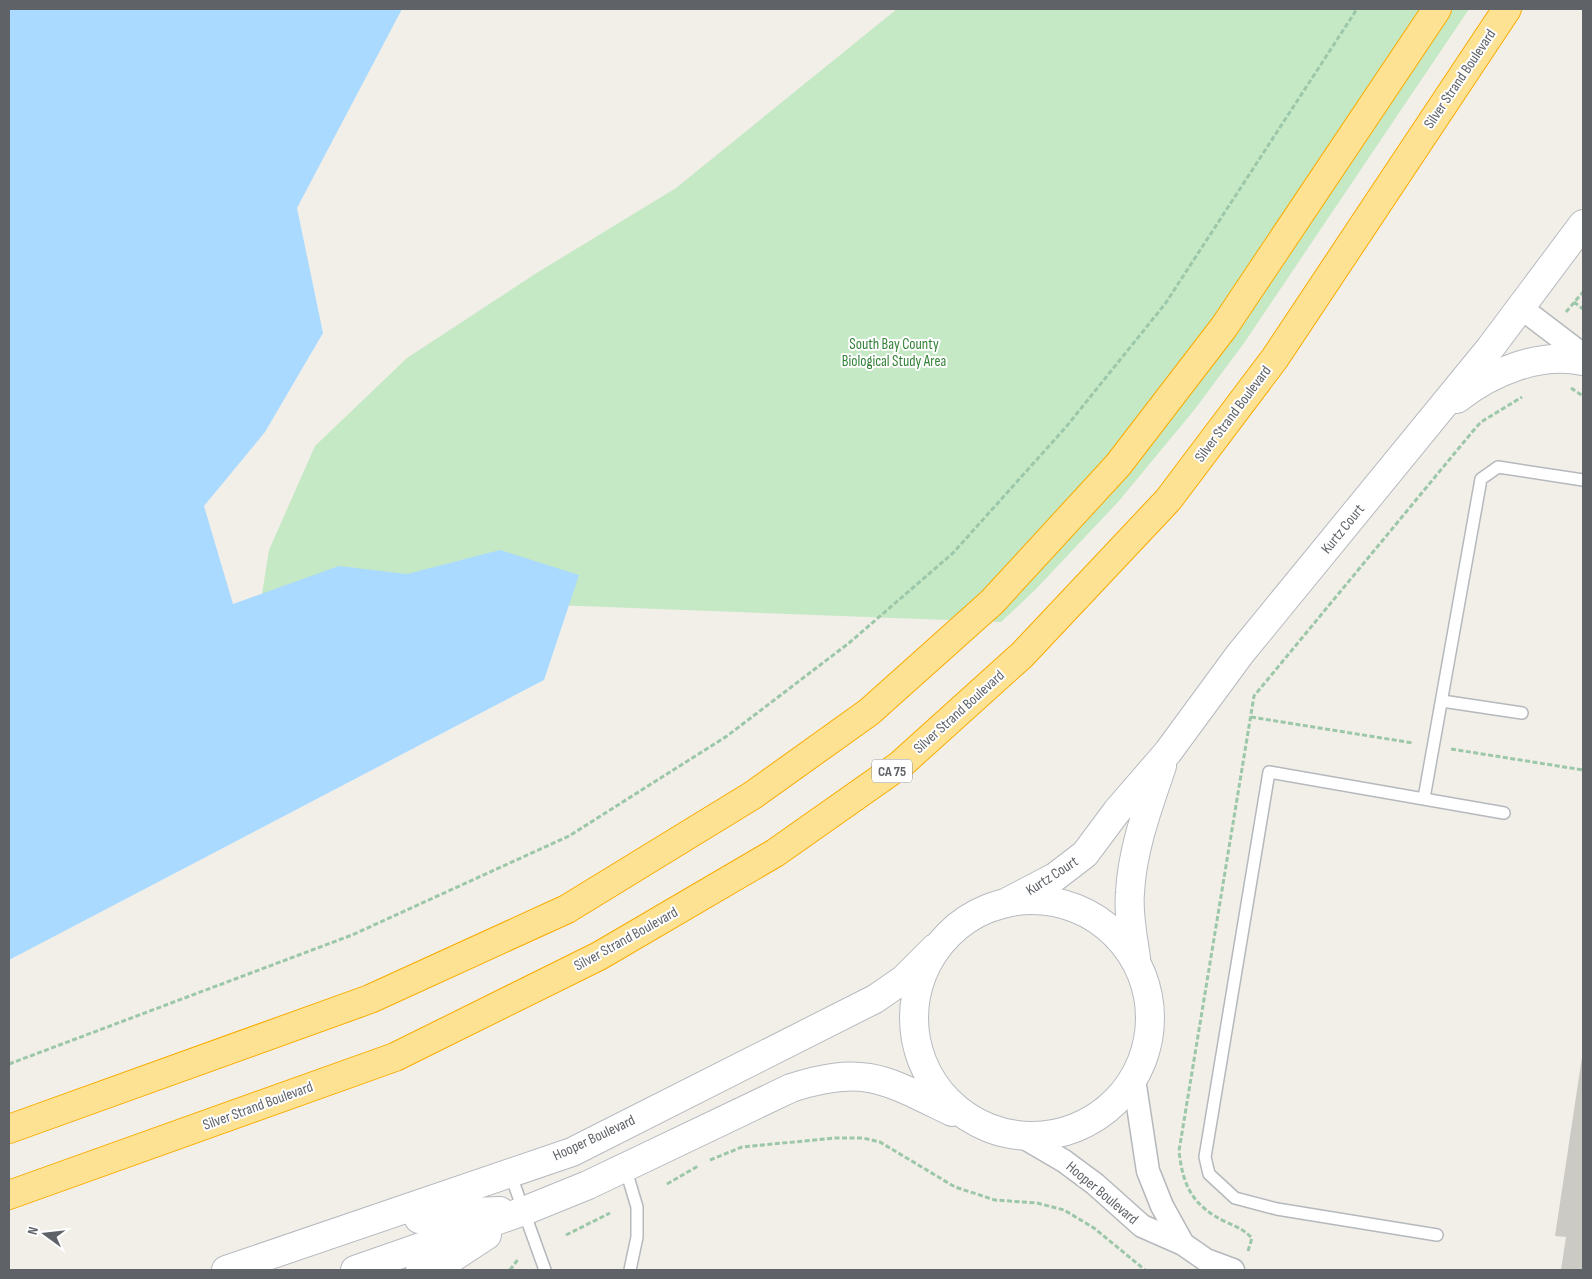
<svg xmlns="http://www.w3.org/2000/svg" width="1592" height="1279" font-family="'Sofia Sans Condensed',sans-serif">
  <style>
    .green { fill: #c5e8c5 }
    .water { fill: #aadaff }
    .building { fill: #cccac5 }
    .lines { fill: none; stroke-linecap: round; stroke-linejoin: round }
    .lane-casing { stroke: #b5b8bc; stroke-width: 14 }
    .street-casing { stroke: #b5b8bc; stroke-width: 25 }
    .secondary-casing { stroke: #b6babf; stroke-width: 30 }
    .highway-casing { stroke: #f9ab00; stroke-width: 30 }
    .path { stroke: #9cc7a9; stroke-width: 3; stroke-dasharray: 5 2.5; stroke-linecap: butt }
    .lane { stroke: #fff; stroke-width: 11 }
    .street { stroke: #fff; stroke-width: 22 }
    .secondary { stroke: #fff; stroke-width: 28 }
    .highway { stroke: #fde293; stroke-width: 28 }
    .labels { text-anchor: middle; dominant-baseline: central; stroke-width: 4; stroke-linejoin: round; paint-order: stroke }
    .shield { fill: #fff; stroke: #8f9295; stroke-width: 1 }
    .shield-label { font-size: 14px; font-weight: bold; fill: #5f6368 }
    .street-label { font-size: 15px; fill: #5f6368; stroke: #fff }
    .park-label { font-size: 15px; fill: #348238; stroke: #fff }
  </style>
  <rect width="100%" height="100%" fill="#f1efe8"/>
  <path class="green" d="M 897,9 L 1469,9 L 1244,343 L 1195,409 L 1118,502 L 1035,590 L 1001,622 L 262,594 L 269,550 L 315,446 L 407,358 L 535,274 L 676,188 Z"/>
  <path class="water" d="M 9,9 L 402,9 L 297,208 L 323,333 L 265,432 L 204,506 L 233,604 L 339,566 L 407,574 L 500,550 L 579,575 L 544,680 L 9,960 Z"/>
  <path class="building" d="M 1582,1057 L 1583,1270 L 1561,1270 L 1566,1237 L 1555,1236 Z"/>
  <g class="lines">
    <defs>
      <path id="lane" d="M 1442,701 L 1522,713
        M 1424,798 L 1481,479 L 1498,467 L 1583,480
        M 625,1167 L 637,1207 L 637,1237 L 630,1270
        M 510,1173 L 545,1270
        M 1437,1235 L 1277,1209 L 1235,1198 L 1209,1174 L 1205,1157 L 1269,772 L 1504,813"/>
      <path id="street" d="M 1520,307 L 1583,355
        M 1134,1079 L 1148,1171 L 1162,1206 L 1183,1244
        M 1023,1137 L 1064,1161 L 1095,1184 L 1142,1226 L 1183,1244 L 1206,1260 L 1233,1270"/>
      <path id="secondary" d="M 1457,399 C 1491,372 1539,352 1583,361
        M914 1018a118 118 0 1 1 236 0a118 118 0 1 1-236 0Z
        M 1009,901 L 1055,877 L 1085,854 L 1117,811 L 1168,752 L 1240,654 L 1491,347 L 1583,224
        M 1136,958 C 1133,937 1128,914 1130,893 C 1132,850 1148,807 1162,766
        M 419,1219 L 437,1213 L 500,1211
        M 226,1270 L 572,1152 L 875,999 L 904,979 L 935,948
        M 355,1270 L 524,1211 L 588,1185 L 791,1088 C 865,1064 886,1080 952,1112
        M 420,1270 L 443,1264 L 487,1235"/>
      <path id="highway" d="M 9,1129 L 370,999 L 567,909 L 753,795 L 869,712 L 992,602 L 1118,465 L 1224,327 L 1437,9
        M 9,1195 L 395,1057 L 599,956 L 775,853 L 900,765 L 1022,655 L 1168,500 L 1275,358 L 1507,9"/>
    </defs>
    <use href="#lane" class="lane-casing"/>
    <use href="#street" class="street-casing"/>
    <use href="#secondary" class="secondary-casing"/>
    <use href="#highway" class="highway-casing"/>
    <path class="path" d="M 1574,302 L 1583,309
      M 1566,312 L 1583,292
      M 1571,388 L 1583,396
      M 1251,717 L 1413,743
      M 1451,749 L 1583,770
      M 9,1064 L 352,935 L 569,836 L 727,736 L 849,643 L 953,553 L 1066,427 L 1165,304 L 1357,9
      M 710,1160 L 742,1147 L 835,1138 L 863,1138 L 880,1142 L 955,1187 L 995,1200 L 1037,1203 L 1064,1210 L 1094,1228 L 1145,1270
      M 667,1184 L 698,1166
      M 566,1235 L 610,1213
      M 1248,1251 L 1252,1238 C 1243,1229 1237,1227 1226,1222 C 1193,1206 1183,1187 1179,1151 L 1254,696 L 1473,431 L 1481,422 L 1522,397
      M 510,1270 L 519,1258"/>
    <use href="#lane" class="lane"/>
    <use href="#street" class="street"/>
    <use href="#secondary" class="secondary"/>
    <use href="#highway" class="highway"/>
  </g>
  <g class="labels">
    <rect class="shield" x="872" y="759.5" width="40" height="23" rx="4"/>
    <g class="shield-label">
      <text x="892" y="771">CA 75</text>
    </g>
    <g class="street-label">
      <text transform="translate(1460 79) rotate(-56)">Silver Strand Boulevard</text>
      <text transform="translate(1233 414) rotate(-53)">Silver Strand Boulevard</text>
      <text transform="translate(1343 529) rotate(-51)">Kurtz Court</text>
      <text transform="translate(959 712) rotate(-42)">Silver Strand Boulevard</text>
      <text transform="translate(1052 876) rotate(-33)">Kurtz Court</text>
      <text transform="translate(626 939) rotate(-29)">Silver Strand Boulevard</text>
      <text transform="translate(258 1106) rotate(-20)">Silver Strand Boulevard</text>
      <text transform="translate(594 1138) rotate(-25)">Hooper Boulevard</text>
      <text transform="translate(1102 1193) rotate(40)">Hooper Boulevard</text>
    </g>
    <g class="park-label">
      <text x="894" y="344">South Bay County<tspan x="894" dy="17">Biological Study Area</tspan></text>
    </g>
  </g>
  <rect width="1592" height="1279" fill="none" stroke="#5f6368" stroke-width="20"/>
  <g transform="translate(45 1234) rotate(285)" stroke="#ffffff" stroke-width="4" paint-order="stroke">
  <path d="M0-4L9 19L0 12L-9 19Z" fill="#5f6368"/>
  <text y="-8" font-size="14" font-weight="bold" text-anchor="middle" fill="#5f6368">N</text>
  </g>
</svg>
